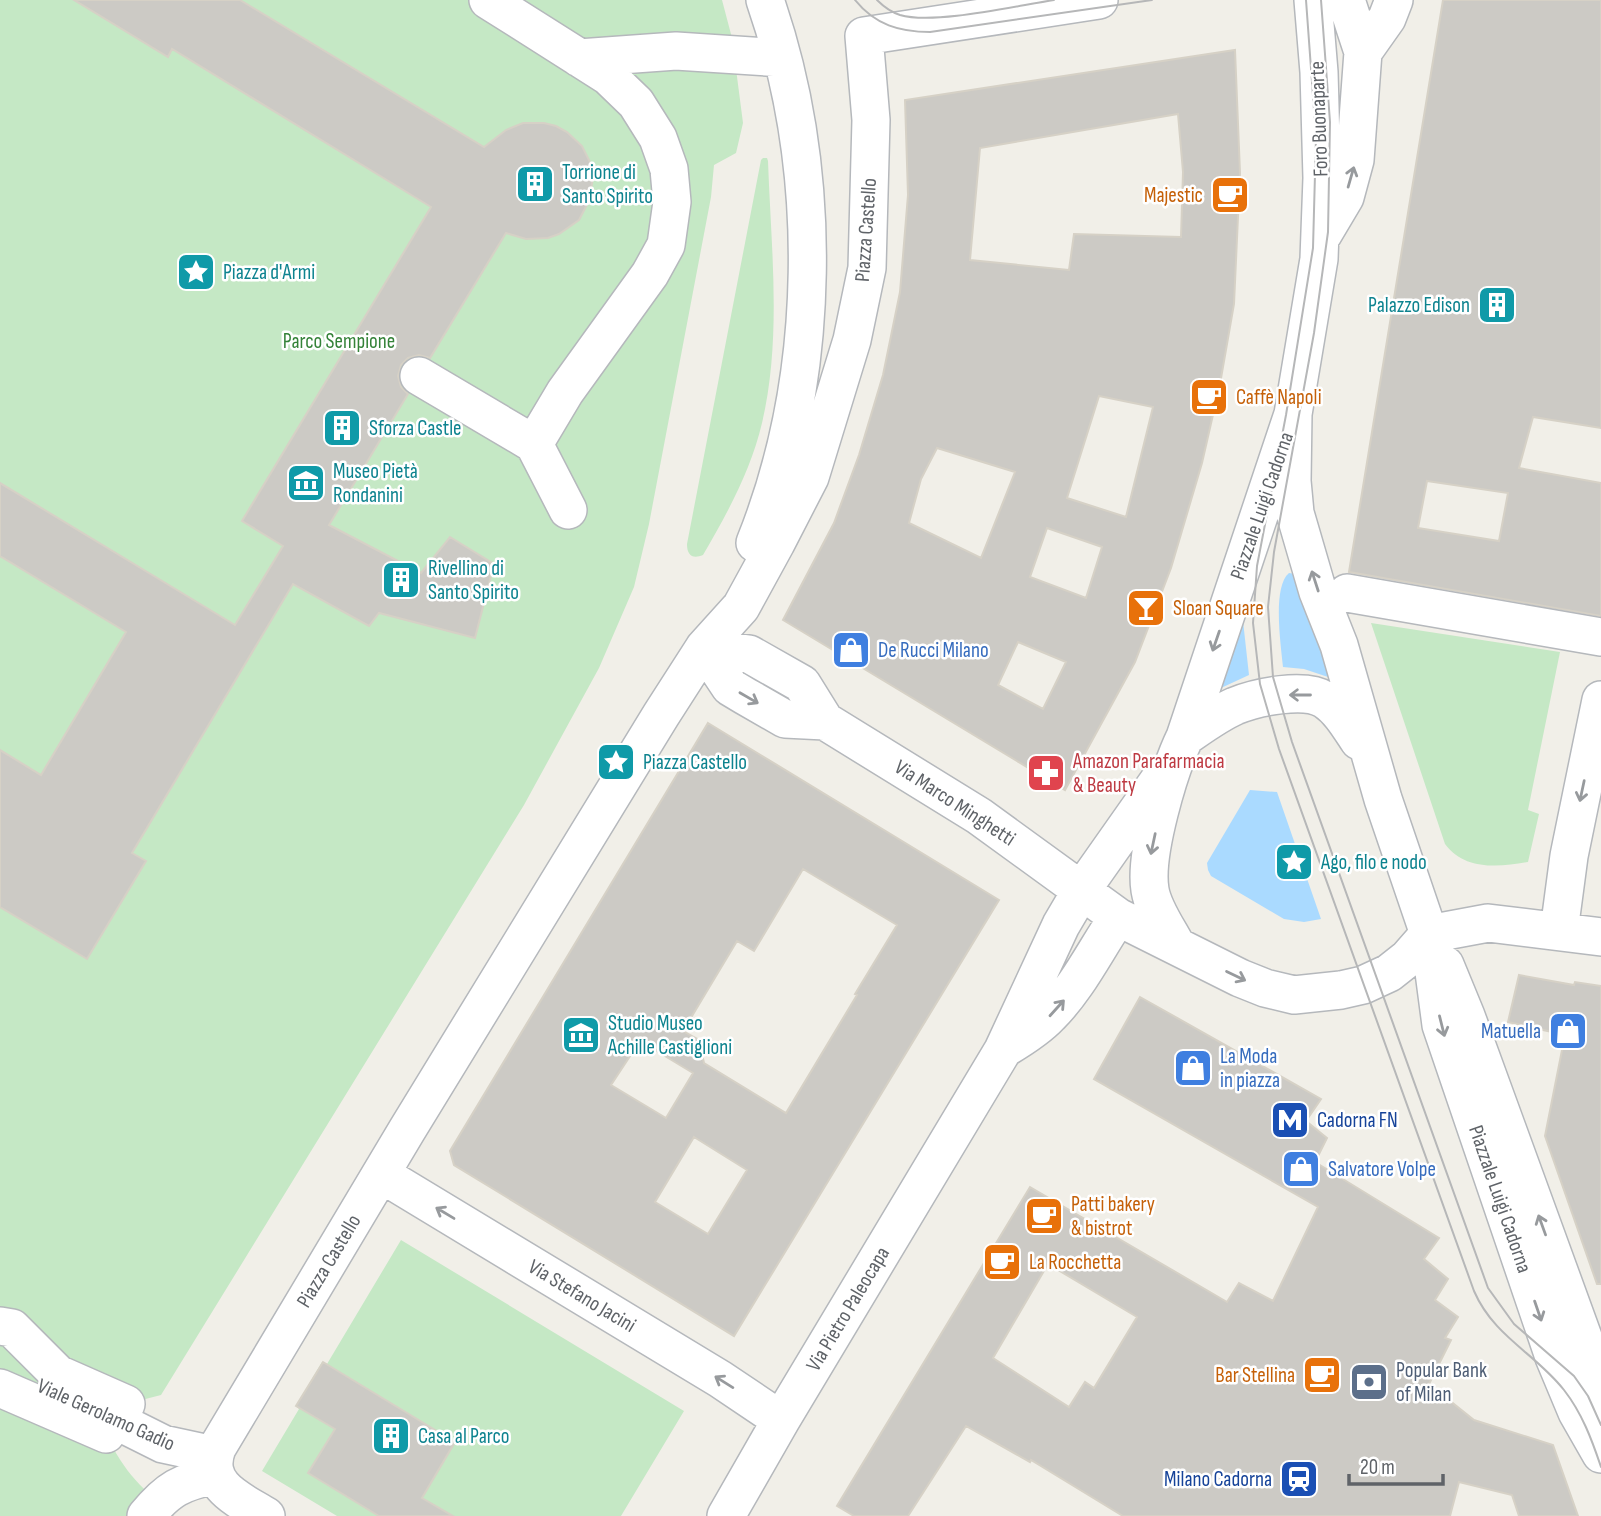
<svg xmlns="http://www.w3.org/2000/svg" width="1601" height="1516" font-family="'Sofia Sans Condensed',sans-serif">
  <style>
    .green { fill: #c5e8c5 }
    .water { fill: #aadaff }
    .building { fill: #cccac5; stroke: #d6d1c6; stroke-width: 2; fill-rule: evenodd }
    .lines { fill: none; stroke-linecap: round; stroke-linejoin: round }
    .minor-casing { stroke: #b5b8bc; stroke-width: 40 }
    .minor { stroke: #fff; stroke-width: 37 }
    .tram { stroke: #b6b7b8; stroke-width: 2 }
    .oneway { stroke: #979a9d }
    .labels { text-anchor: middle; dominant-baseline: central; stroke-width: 5; stroke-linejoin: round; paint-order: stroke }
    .street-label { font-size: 21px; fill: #5f6368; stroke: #fff }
    .culture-label { font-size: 21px; fill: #0d838f; stroke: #fff; text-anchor: start }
    .food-label { font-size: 21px; fill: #c56008; stroke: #fff; text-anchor: start }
    .park-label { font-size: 21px; fill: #348238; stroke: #fff }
    .shop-label { font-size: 21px; fill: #366cbe; stroke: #fff; text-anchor: start }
    .health-label { font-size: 21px; fill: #be3a42; stroke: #fff; text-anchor: start }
    .transit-label { font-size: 21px; fill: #164399; stroke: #fff; text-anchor: start }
    .service-label { font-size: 21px; fill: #4e5e75; stroke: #fff; text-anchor: start }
  </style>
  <rect width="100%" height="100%" fill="#f1efe8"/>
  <path class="green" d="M 0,0 L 722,0 L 732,38 L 743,123 L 736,153 L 714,165 L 711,197 L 649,524 L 634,587 L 599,668 L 524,805 L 161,1395 L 126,1404 L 106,1434 C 125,1474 142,1488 174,1516 L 0,1516 Z
    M 763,158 L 767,158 L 768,161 C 771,248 782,338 762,423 C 751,470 727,514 703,555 C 693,559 687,556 687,544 L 761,160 Z
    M 1371,623 L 1560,652 L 1528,810 L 1539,814 L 1528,862 C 1500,867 1465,871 1445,844 Z
    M 401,1240 L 684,1411 L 621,1516 L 337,1516 L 262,1471 L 299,1409 L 296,1406 L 322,1362 L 327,1364 Z"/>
  <path class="water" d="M 1289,573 L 1295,574 L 1330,675 L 1328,677 L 1304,669 L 1283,667 C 1281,646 1272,587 1289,573 Z
    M 1242,612 L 1249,675 L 1221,688 Z
    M 1250,790 L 1277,792 L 1321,919 L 1304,922 L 1284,919 L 1211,876 L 1208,870 L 1207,863 Z"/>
  <path class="building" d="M 74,0 L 240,0 L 484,147 L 506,130 L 523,123 L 544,123 L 556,126 L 567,132 L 582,146 L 591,164 L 593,176 L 590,199 L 579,220 L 559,234 L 548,238 L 526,239 L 506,233 L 430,358 L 419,355 L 408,358 L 401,365 L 398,376 L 401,387 L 408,394 L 329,525 L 421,573 L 450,537 L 494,564 L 475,638 L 379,613 L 369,626 L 293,584 L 132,853 L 146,861 L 87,959 L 0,907 L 0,750 L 41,775 L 126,632 L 0,556 L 0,483 L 235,625 L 283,546 L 242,521 L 431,207 L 172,49 L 168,57 Z
    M 1443,0 L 1601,0 L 1601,428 L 1533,417 L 1519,468 L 1601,483 L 1601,616 L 1349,572 ZM 1427,481 L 1508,493 L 1499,541 L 1418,528 Z
    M 1235,50 L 1240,173 L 1234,304 L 1220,384 L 1202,463 L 1171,568 L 1135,662 L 1065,790 L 783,620 L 834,523 L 859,455 L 883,375 L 900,292 L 908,195 L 905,100 ZM 1178,114 L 1183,172 L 1181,237 L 1074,234 L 1069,270 L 970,260 L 980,148 ZM 1099,396 L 1153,407 L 1126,517 L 1067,498 ZM 937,448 L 1015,472 L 981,558 L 909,523 L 921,479 ZM 1047,528 L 1102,547 L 1086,598 L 1030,577 ZM 1018,642 L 1066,662 L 1043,709 L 998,685 Z
    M 708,723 L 999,900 L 734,1336 L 454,1165 L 450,1151 ZM 803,869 L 897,925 L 855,994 L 857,995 L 786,1113 L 704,1063 L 699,1040 L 683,1031 L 737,941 L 754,951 ZM 640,1041 L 693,1073 L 666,1118 L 611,1085 ZM 694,1137 L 747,1170 L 708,1234 L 655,1202 Z
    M 1519,975 L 1574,985 L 1575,982 L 1601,986 L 1601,1284 L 1597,1284 L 1545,1136 L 1565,1035 L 1508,1022 Z
    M 1140,997 L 1321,1099 L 1306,1121 L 1327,1138 L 1315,1162 L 1439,1238 L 1424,1259 L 1448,1279 L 1435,1300 L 1458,1317 L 1445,1338 L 1451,1340 L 1429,1384 L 1474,1420 L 1553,1445 L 1578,1516 L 1519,1516 L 1512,1495 L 1459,1482 L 1450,1516 L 1123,1516 L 1031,1460 L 1030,1462 L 966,1426 L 908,1516 L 854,1516 L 837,1506 L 1030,1187 L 1227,1302 L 1239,1283 L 1273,1301 L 1318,1207 L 1094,1079 ZM 1048,1264 L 1137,1317 L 1094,1388 L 1085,1382 L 1069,1407 L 993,1358 Z
    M 323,1362 L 455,1442 L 422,1498 L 453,1516 L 379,1516 L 308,1473 L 335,1429 L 296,1406 Z"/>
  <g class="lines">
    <defs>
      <path id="minor" d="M 488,0 L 608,76 L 636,103 L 658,138 L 669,169 L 672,202 L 666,245 L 650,274 L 565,392 L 534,444
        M 1363,52 L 1387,18 L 1394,0
        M 579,58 L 676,51 L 782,58
        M 1323,234 L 1345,197 L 1355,160 L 1363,52 L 1346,0
        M 419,376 L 534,444
        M 1293,414 L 1292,481 L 1295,513 L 1318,592 L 1339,645 L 1383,799 L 1429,934 L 1441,1025 L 1554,1357 L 1577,1412 L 1601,1454
        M 534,444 L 568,510
        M 755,543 C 822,376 824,170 765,0
        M 1347,593 L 1601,637
        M 704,648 L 749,654 L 802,684 L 825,721 L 979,816 L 1118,917 L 1240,978 L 1265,988 L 1294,995 L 1341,990 L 1363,985 L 1389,973 L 1408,958 L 1429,934 L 1488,923 L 1601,937
        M 704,648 L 730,687 L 745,696 L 785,719 L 825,721
        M 1185,737 C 1201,726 1217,714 1235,706 C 1257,697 1305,687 1325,700 C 1340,710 1349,726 1359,741
        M 1559,931 L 1569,856 L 1601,700
        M 1176,945 C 1167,928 1153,909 1150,890 C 1144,854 1169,770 1185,737 L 1293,414 L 1319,259 L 1322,178 L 1319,72 L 1313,0
        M 1445,965 L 1466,1016 L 1587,1348 L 1601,1406
        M 1007,1047 C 1022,1038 1038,1028 1050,1015 C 1078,987 1096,949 1118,917
        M 381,1174 L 720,1379 L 781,1420
        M 0,1326 L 12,1328 L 58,1374 L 126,1404 L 106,1434 L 0,1388
        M 95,1410 L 163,1444 L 214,1455
        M 146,1516 C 168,1489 181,1482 216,1475
        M 266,1516 C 240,1500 203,1486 217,1448 L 407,1130 L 661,715 L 704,648 L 741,607 L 776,543 L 810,477 L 852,340 L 867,268 L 871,120 L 864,36 L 1099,0
        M 726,1516 L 781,1420 L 1003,1050 L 1061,925 L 1081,891 L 1162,776"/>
    </defs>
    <use href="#minor" class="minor-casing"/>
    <use href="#minor" class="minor"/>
    <path class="tram" d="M 855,0 C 875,25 900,32 930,32 L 1152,0
      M 877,0 C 883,6 891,12 900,15 C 934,25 1015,6 1054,0
      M 1306,0 L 1316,137 L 1313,248 L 1286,415 L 1257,566 L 1253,623 L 1260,684 L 1279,749 L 1474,1291 C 1494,1337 1535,1353 1564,1390 C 1582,1413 1592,1440 1601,1467
      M 1321,0 L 1330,122 L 1328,232 L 1314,333 L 1274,552 L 1268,607 L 1273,677 L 1292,742 L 1488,1288 L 1514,1324 L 1574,1376 L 1588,1396 L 1601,1425"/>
  </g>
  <defs><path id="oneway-shaft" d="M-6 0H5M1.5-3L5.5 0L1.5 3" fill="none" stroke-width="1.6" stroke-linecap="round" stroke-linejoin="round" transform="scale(1.75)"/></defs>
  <g class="oneway">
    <use href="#oneway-shaft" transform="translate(1351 177) rotate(-74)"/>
    <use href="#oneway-shaft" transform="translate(1315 581) rotate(-108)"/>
    <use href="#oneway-shaft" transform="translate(1216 641) rotate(109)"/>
    <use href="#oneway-shaft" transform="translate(1300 695) rotate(-180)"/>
    <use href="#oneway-shaft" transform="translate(749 698) rotate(30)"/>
    <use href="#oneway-shaft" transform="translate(1582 791) rotate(102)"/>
    <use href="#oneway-shaft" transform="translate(1153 844) rotate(102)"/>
    <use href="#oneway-shaft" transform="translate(1236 976) rotate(26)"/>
    <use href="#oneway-shaft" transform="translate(1057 1008) rotate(-48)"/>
    <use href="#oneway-shaft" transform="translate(1442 1026) rotate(76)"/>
    <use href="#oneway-shaft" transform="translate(445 1213) rotate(-149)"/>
    <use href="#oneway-shaft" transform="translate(1542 1225) rotate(-110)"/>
    <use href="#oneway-shaft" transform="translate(1538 1311) rotate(71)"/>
    <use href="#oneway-shaft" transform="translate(724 1382) rotate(-148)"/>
  </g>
  <defs>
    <symbol id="building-square" viewBox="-11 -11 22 22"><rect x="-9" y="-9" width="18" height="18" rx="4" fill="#0f9aa8" stroke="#fff"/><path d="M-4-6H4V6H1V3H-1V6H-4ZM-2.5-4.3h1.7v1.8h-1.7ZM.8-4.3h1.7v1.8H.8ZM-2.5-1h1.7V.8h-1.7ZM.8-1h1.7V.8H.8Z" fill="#fff"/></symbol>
    <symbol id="cafe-square" viewBox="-11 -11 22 22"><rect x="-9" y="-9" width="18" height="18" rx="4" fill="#e8710a" stroke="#fff"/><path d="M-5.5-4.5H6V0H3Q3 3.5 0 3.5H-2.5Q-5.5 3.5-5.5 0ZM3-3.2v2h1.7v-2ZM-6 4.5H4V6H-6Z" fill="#fff"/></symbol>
    <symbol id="sight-square" viewBox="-11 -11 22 22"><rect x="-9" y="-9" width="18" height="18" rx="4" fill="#0f9aa8" stroke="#fff"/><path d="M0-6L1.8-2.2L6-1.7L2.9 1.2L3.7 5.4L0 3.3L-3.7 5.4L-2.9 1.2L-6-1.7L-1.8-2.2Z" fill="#fff"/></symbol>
    <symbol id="museum-square" viewBox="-11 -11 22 22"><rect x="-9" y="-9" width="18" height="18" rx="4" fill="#0f9aa8" stroke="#fff"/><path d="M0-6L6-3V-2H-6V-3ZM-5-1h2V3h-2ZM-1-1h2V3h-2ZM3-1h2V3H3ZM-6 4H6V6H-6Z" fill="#fff"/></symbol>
    <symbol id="bar-square" viewBox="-11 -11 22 22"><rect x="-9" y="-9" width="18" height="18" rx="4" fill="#e8710a" stroke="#fff"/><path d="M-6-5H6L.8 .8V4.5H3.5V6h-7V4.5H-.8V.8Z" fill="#fff"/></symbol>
    <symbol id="shop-square" viewBox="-11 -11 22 22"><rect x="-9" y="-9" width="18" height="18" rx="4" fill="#3f7fe0" stroke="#fff"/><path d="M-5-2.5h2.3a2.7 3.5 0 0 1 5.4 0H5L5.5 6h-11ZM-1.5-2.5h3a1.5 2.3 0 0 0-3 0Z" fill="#fff"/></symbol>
    <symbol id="pharmacy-square" viewBox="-11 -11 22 22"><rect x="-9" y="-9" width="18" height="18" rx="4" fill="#e0444e" stroke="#fff"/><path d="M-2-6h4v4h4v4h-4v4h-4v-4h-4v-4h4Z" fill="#fff"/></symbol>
    <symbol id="metro-square" viewBox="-11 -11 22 22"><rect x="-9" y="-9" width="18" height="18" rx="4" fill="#1a4fb4" stroke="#fff"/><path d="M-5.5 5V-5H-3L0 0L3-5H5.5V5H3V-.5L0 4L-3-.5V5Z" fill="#fff"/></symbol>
    <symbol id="bank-square" viewBox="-11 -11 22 22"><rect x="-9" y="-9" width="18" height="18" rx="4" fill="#5c6f8a" stroke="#fff"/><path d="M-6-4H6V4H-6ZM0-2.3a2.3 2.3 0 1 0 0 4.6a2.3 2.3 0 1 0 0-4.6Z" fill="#fff"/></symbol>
    <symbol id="station-square" viewBox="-11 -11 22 22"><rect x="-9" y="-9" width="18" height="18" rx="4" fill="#1a4fb4" stroke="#fff"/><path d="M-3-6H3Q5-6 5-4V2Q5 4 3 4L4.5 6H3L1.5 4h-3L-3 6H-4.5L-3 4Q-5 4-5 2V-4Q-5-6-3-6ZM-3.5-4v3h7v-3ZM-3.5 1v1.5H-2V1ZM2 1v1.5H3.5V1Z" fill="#fff"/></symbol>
  </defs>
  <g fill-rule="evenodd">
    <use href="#building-square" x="513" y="162" width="44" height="44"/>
    <use href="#cafe-square" x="1208" y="173" width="44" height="44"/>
    <use href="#sight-square" x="174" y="250" width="44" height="44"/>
    <use href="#building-square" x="1475" y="283" width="44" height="44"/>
    <use href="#cafe-square" x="1187" y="375" width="44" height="44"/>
    <use href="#building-square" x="320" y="406" width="44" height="44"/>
    <use href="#museum-square" x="284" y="461" width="44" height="44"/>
    <use href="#building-square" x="379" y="558" width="44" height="44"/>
    <use href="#bar-square" x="1124" y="586" width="44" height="44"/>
    <use href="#shop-square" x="829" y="628" width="44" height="44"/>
    <use href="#sight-square" x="594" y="740" width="44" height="44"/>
    <use href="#pharmacy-square" x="1024" y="751" width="44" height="44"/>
    <use href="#sight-square" x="1272" y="840" width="44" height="44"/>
    <use href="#shop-square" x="1546" y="1009" width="44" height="44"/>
    <use href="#museum-square" x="559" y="1013" width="44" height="44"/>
    <use href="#shop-square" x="1171" y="1046" width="44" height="44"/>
    <use href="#metro-square" x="1268" y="1098" width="44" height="44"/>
    <use href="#shop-square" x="1279" y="1147" width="44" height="44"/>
    <use href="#cafe-square" x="1022" y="1194" width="44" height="44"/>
    <use href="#cafe-square" x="980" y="1240" width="44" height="44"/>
    <use href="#cafe-square" x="1300" y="1353" width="44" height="44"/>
    <use href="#bank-square" x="1347" y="1360" width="44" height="44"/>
    <use href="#building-square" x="369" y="1414" width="44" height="44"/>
    <use href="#station-square" x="1277" y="1457" width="44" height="44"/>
  </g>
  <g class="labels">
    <g class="street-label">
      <text transform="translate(1319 119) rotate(-92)">Foro Buonaparte</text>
      <text transform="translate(866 230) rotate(-86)">Piazza Castello</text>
      <text transform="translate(1262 506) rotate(-71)">Piazzale Luigi Cadorna</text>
      <text transform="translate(955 803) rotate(33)">Via Marco Minghetti</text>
      <text transform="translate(1500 1199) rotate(71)">Piazzale Luigi Cadorna</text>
      <text transform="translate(329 1261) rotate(-59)">Piazza Castello</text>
      <text transform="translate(582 1296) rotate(31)">Via Stefano Jacini</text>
      <text transform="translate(848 1309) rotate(-59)">Via Pietro Paleocapa</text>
      <text transform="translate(106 1415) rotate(24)">Viale Gerolamo Gadio</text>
    </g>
    <g class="culture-label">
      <text x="562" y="172">Torrione di<tspan x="562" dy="24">Santo Spirito</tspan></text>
      <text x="223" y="272">Piazza d'Armi</text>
      <text x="1470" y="305" text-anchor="end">Palazzo Edison</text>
      <text x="369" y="428">Sforza Castle</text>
      <text x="333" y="471">Museo Pietà<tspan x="333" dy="24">Rondanini</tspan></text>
      <text x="428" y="568">Rivellino di<tspan x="428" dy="24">Santo Spirito</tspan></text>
      <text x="643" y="762">Piazza Castello</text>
      <text x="1321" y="862">Ago, filo e nodo</text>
      <text x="608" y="1023">Studio Museo<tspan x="608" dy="24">Achille Castiglioni</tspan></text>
      <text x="418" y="1436">Casa al Parco</text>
    </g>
    <g class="food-label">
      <text x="1203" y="195" text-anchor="end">Majestic</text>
      <text x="1236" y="397">Caffè Napoli</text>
      <text x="1173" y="608">Sloan Square</text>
      <text x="1071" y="1204">Patti bakery<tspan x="1071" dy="24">&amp; bistrot</tspan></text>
      <text x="1029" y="1262">La Rocchetta</text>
      <text x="1295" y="1375" text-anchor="end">Bar Stellina</text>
    </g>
    <g class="park-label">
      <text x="339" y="341">Parco Sempione</text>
    </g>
    <g class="shop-label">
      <text x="878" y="650">De Rucci Milano</text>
      <text x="1541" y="1031" text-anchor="end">Matuella</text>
      <text x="1220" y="1056">La Moda<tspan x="1220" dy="24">in piazza</tspan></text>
      <text x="1328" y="1169">Salvatore Volpe</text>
    </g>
    <g class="health-label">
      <text x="1073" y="761">Amazon Parafarmacia<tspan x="1073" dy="24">&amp; Beauty</tspan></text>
    </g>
    <g class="transit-label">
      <text x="1317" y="1120">Cadorna FN</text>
      <text x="1272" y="1479" text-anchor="end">Milano Cadorna</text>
    </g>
    <g class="service-label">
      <text x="1396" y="1370">Popular Bank<tspan x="1396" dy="24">of Milan</tspan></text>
    </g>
  </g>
  <path d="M1349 1474v10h94v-10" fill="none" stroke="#5f6368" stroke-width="3.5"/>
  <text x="1360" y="1474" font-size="21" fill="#5f6368" stroke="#ffffff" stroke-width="5" paint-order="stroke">20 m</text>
</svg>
